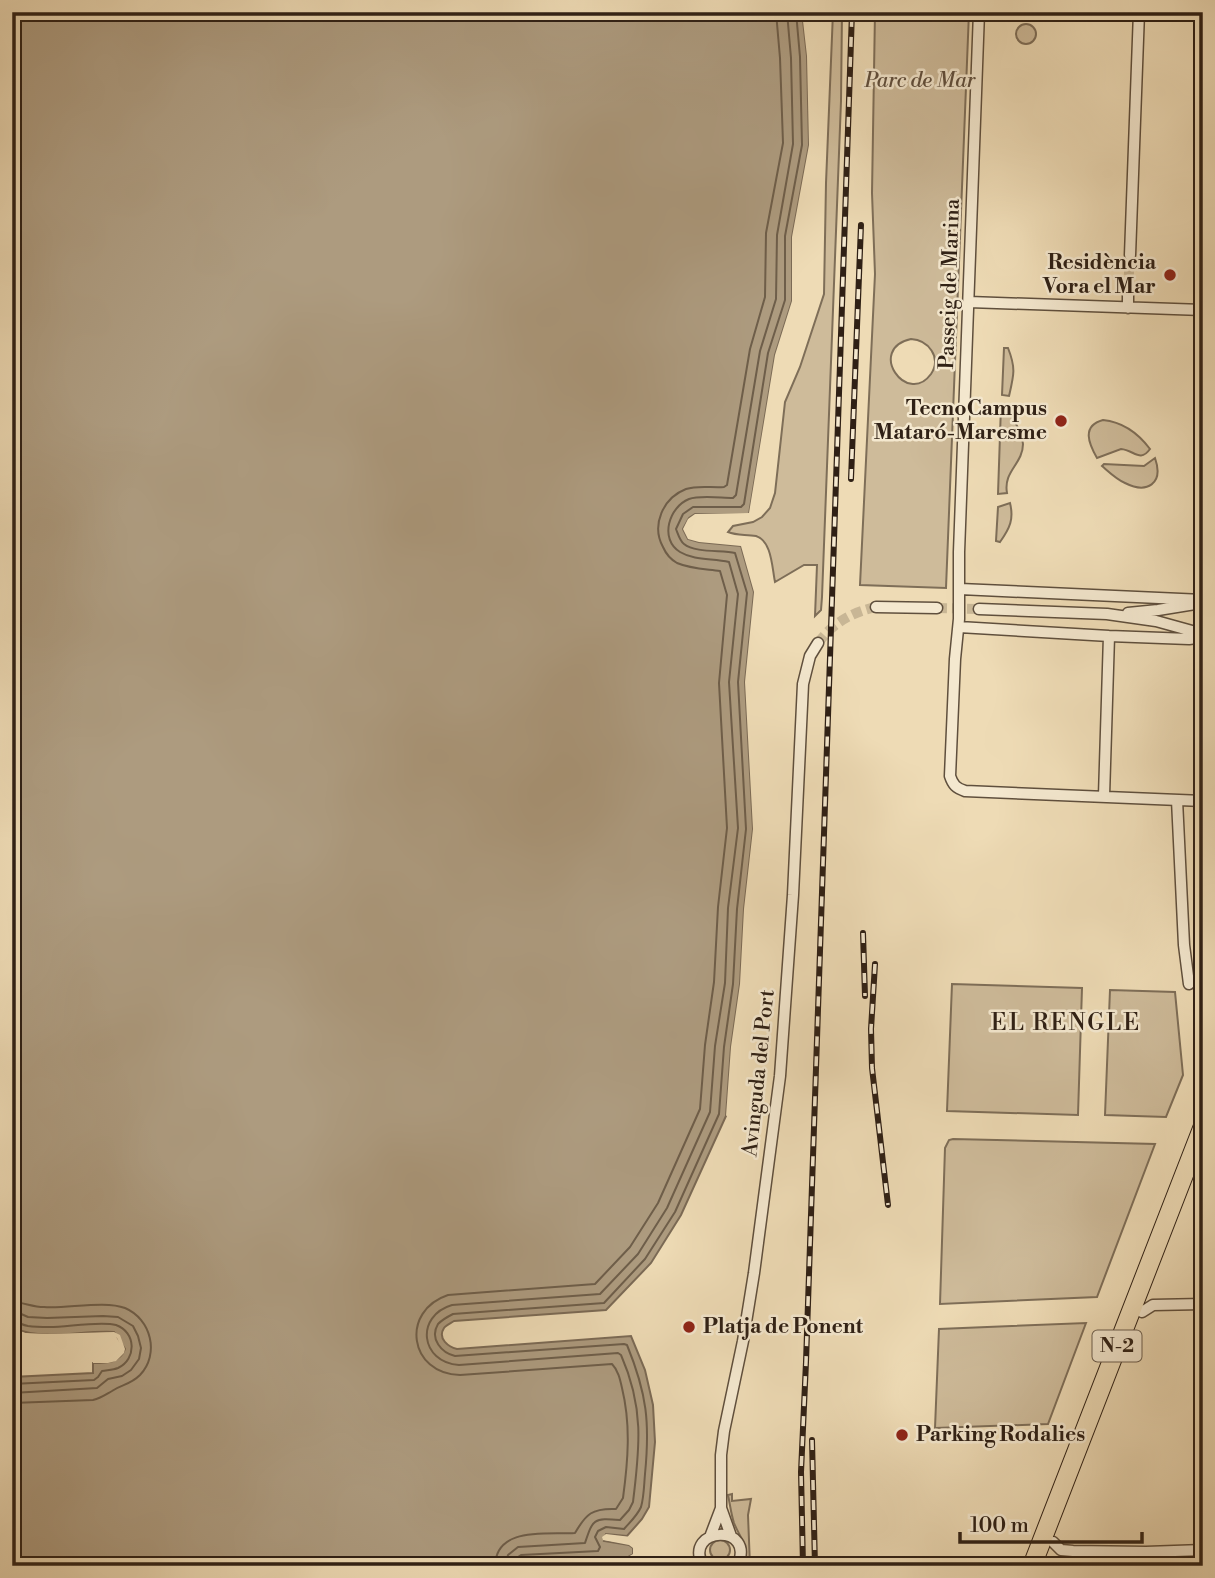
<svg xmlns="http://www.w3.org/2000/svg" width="1215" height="1578" font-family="'Libre Bodoni',serif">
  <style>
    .green { fill: #cebb9a; stroke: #7e6e58; stroke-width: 2; fill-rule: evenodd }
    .water { fill: #ad9b7f; stroke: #7b6a55; stroke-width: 2 }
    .pier { fill: #eedbb5 }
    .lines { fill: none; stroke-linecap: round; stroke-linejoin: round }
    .shore { stroke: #6e5e4a; stroke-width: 2 }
    .street-tunnel { stroke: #c8b695; stroke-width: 10; stroke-dasharray: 10 5; stroke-linecap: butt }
    .street-casing { stroke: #5f4f3d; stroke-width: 13 }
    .primary-casing { stroke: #2f2015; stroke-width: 20 }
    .street { stroke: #f4e8cf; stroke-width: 10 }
    .primary { stroke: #eedbb5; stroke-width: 18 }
    .rail-casing { stroke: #2f2015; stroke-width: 6 }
    .rail { stroke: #f4e8cf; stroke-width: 3.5; stroke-dasharray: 10; stroke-linecap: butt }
    .poi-dot { fill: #8f2418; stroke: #f4e8cf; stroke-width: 2.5 }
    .labels { text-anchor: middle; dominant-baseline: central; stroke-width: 5; stroke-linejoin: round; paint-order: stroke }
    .shield { fill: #f4e8cf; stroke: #6a5c4d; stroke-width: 2 }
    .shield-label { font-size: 19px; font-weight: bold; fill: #2f2015 }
    .park-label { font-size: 21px; font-style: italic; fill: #5f4e3d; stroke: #f4e8cf }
    .poi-label { font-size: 21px; font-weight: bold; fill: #2f2015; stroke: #f4e8cf; text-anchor: end }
    .street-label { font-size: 21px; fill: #2f2015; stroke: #f4e8cf }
    .neighbourhood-label { font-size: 23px; letter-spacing: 2px; fill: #2f2015; stroke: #f4e8cf }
  </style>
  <rect width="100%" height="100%" fill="#eedbb5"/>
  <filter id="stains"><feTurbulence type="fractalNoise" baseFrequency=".00286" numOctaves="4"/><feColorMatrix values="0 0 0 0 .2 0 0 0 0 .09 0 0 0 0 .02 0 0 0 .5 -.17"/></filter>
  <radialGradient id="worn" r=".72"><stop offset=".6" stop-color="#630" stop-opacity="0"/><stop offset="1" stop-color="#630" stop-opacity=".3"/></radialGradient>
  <path class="green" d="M 833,12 L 842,12 L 841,101 L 822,597 L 821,610 L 815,616 L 817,565 L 804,565 L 775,582 C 772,568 772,541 756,536 C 746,534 737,536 728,532 L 733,526 L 753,522 L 762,517 L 770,508 L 775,493 L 785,402 L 800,367 L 824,294 L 826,183 Z
    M 875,12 L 969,12 L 946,588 L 860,585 L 875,274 L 872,193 ZM 911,339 C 928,340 942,357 931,374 C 907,407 866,349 911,339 Z
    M1016 34a10 10 0 1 1 20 0a10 10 0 1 1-20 0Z
    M 1004,348 L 1008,348 C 1016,368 1014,375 1009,396 L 1002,395 Z
    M 1001,406 L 1008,406 C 1012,420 1022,430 1023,444 C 1023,464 1003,471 1007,493 L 998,494 Z
    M 1103,420 C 1123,422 1138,433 1150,449 C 1140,463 1134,450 1121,449 L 1097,458 C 1089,444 1081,426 1103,420 Z
    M 1155,458 C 1164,484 1147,494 1125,483 C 1116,479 1109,472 1102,466 L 1104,464 L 1144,466 Z
    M 1010,503 C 1014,519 1010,528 1000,542 L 996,541 L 998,507 Z
    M 952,984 L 1082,988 L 1078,1115 L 947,1111 Z
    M 1110,990 L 1175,992 L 1183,1075 L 1166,1117 L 1105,1115 Z
    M 953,1139 L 1155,1144 L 1097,1297 L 940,1304 L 945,1148 L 949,1140 Z
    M 1086,1323 L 1048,1424 L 935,1428 L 939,1329 Z
    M 732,1494 L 732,1501 L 751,1499 L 748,1515 L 750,1566 L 742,1566 C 750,1544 741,1541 734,1523 C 731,1514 730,1504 728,1495 Z
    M710 1550a10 10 0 1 1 20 0a10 10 0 1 1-20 0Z"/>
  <path class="water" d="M 12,12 L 802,12 L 807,56 L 809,145 L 792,237 L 792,301 L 775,355 L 749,514 L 695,514 L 689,518 L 683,529 L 688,539 L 699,542 L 741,546 L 754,592 L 745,682 L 753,829 L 744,909 L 740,984 L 731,1047 L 726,1116 L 681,1215 L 651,1263 L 606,1310 L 454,1321 C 451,1323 446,1325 444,1328 C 437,1339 449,1347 457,1349 L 631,1336 L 645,1370 L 653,1405 L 655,1442 L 649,1507 L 642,1519 L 627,1536 L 606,1534 L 604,1541 L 629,1545 L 633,1548 L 633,1554 L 628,1557 L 454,1566 L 12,1566 L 12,1377 L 93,1373 L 93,1363 C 106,1363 120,1363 125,1349 L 114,1332 C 82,1330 46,1341 16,1329 L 12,1319 Z"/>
  <path class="pier" d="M 802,12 L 806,12 L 810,56 L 813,145 L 796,237 L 795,302 L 779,355 L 753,515 L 749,517 L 696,517 L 691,521 L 687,529 L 691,536 L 699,539 L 744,543 L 757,592 L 748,682 L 757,829 L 748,910 L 744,985 L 734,1048 L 730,1114 L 726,1116 L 731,1047 L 740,984 L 744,909 L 753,829 L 745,682 L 754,592 L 741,546 L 699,542 L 688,539 L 683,529 L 688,519 L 695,514 L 749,513 L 775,355 L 792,301 L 792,237 L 809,145 L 807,56 Z
    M 12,1319 L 16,1329 L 25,1333 L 47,1334 L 114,1332 L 120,1335 L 125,1349 L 124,1353 L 116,1361 L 108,1363 L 93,1363 L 92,1360 L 107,1360 L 118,1355 L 122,1349 L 117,1338 L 113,1336 L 103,1335 L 48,1338 L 24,1336 L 13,1331 Z
    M 606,1534 L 631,1537 L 627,1540 L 612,1538 L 631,1542 L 636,1547 L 636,1556 L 628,1560 L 523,1566 L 454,1566 L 628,1557 L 633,1554 L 633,1548 L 629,1545 L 603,1540 L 602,1537 Z"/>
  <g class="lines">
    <path class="shore" d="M 12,1302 C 23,1302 32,1307 44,1307 C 66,1309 105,1300 125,1308 C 151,1319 160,1354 140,1375 C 130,1385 122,1384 112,1391 C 105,1395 101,1398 93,1400 L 12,1403
      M 12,1312 L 19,1313 L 28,1317 L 47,1318 L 103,1316 L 118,1317 L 133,1326 L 138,1336 L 141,1348 L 139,1359 L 131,1370 L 122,1376 L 108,1379 L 97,1388 L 12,1393
      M 12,1321 C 18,1322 22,1325 28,1326 C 35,1327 43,1327 50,1327 C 67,1327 100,1321 116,1325 C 136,1332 137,1359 118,1368 C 113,1370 107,1370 102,1371 L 98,1377 L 94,1380 L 12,1384
      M 495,1566 C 496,1526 547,1535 575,1533 C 586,1514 592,1508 616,1509 L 623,1498 C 628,1461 631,1425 622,1388 C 620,1379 618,1370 612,1364 L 460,1375 C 409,1374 400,1311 448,1295 L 595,1284 L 630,1247 L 658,1203 L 700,1109 L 705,1045 L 714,982 L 718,907 L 727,828 L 719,683 L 727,595 L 720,571 C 706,569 691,569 677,563 C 670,559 666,554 663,547 C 651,525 663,498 686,489 C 698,485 712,488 724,487 L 727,485 L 750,349 L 765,297 L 766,233 L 783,143 L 780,58 L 776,12
      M 505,1566 L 508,1555 L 518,1547 L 585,1543 C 593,1519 593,1518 620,1520 L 629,1510 L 633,1502 C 640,1446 644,1407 621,1355 L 618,1353 L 459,1365 C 420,1362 415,1316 452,1305 L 600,1294 L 638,1254 L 667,1208 L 710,1112 L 715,1046 L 725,983 L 728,908 L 738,828 L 729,682 L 738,594 L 729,562 C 713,558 695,561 680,552 C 659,539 669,507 689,499 C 700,495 721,498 733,498 L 736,495 L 760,351 L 776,299 L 777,235 L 793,144 L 791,58 L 787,12
      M 514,1566 L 515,1559 L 521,1555 L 598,1551 L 600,1547 L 595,1537 L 598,1531 L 606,1527 L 624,1529 C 630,1522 637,1516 641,1507 C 644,1497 644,1485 645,1474 C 650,1423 647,1394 627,1345 L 624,1344 L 455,1356 C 442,1353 429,1339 438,1324 C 442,1320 449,1316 453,1314 L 604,1303 L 645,1259 L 675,1212 L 719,1114 L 724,1047 L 733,984 L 737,909 L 746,829 L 738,682 L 747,593 L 735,553 C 722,550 695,553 684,544 C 680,541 678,534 676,529 L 683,514 L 693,507 L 741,507 L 744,504 L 768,353 L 785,300 L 785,236 L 802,145 L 800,57 L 796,12"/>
    <path class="street-tunnel" d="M 1128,290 L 1130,255
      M 937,608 L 979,609
      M 818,643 C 833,623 852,612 876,607"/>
    <defs>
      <path id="street" d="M 979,12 L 959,552 L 959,619 L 955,659 L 950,776 C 953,785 956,788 965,791 L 1203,801
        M 1130,255 L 1139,12
        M 969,302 L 1203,310
        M 1128,308 L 1128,290
        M 960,589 L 1203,600
        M 876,607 L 937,608
        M 979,609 L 1107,614 L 1156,621 L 1203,634
        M 1128,613 L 1158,610 L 1195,604
        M 959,627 L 1109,636 L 1189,639 L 1203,637
        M 1104,796 L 1109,636
        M 1177,800 L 1184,945 L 1189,984
        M 1142,1312 L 1153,1305 L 1203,1304
        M 731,1536 L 721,1508 L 721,1455 L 724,1431 L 743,1341 L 754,1273 L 780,1076 L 793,895 L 803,684 L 810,656 L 818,643
        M 710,1537 L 721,1508
        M 1053,1542 L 1061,1550 L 1073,1551 L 1146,1552 L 1203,1550
        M 1146,1552 L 1147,1566
        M 703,1566 C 682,1526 758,1523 737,1566"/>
      <path id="primary" d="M 1032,1566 L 1203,1126"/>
    </defs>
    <use href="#street" class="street-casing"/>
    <use href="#primary" class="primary-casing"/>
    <use href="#street" class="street"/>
    <use href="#primary" class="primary"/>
    <defs>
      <path id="rail" d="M 851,479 L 861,225
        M 863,933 L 865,996
        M 875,964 L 871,1029 L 872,1068 L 888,1205
        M 812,1440 L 815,1566
        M 803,1566 L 801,1472 L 806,1362 L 852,12"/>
    </defs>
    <use href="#rail" class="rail-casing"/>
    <use href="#rail" class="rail"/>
  </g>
  <g class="poi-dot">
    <circle cx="1170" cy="275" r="7"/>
    <circle cx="1061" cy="421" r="7"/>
    <circle cx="689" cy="1327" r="7"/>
    <circle cx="902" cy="1435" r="7"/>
  </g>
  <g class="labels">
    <rect class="shield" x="1092.5" y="1330.5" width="49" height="31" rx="5"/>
    <g class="shield-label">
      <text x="1117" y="1346">N-2</text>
    </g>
    <g class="park-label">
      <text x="920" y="81">Parc de Mar</text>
    </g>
    <g class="poi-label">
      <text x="1156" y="263">Residència<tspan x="1156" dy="24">Vora el Mar</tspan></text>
      <text x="1047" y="409">TecnoCampus<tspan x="1047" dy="24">Mataró-Maresme</tspan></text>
      <text x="703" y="1327" text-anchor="start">Platja de Ponent</text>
      <text x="916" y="1435" text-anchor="start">Parking Rodalies</text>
    </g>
    <g class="street-label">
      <text transform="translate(950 284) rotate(-88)">Passeig de Marina</text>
      <text transform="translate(759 1073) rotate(-84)">Avinguda del Port</text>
    </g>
    <g class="neighbourhood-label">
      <text x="1066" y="1023">EL RENGLE</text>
    </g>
  </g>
  <rect width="1215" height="1578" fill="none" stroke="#eedbb5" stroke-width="42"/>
  <rect x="14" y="14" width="1187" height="1550" fill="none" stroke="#2f2015" stroke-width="3.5"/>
  <rect x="21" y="21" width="1173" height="1536" fill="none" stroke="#2f2015" stroke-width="2"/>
  <path d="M960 1532v10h182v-10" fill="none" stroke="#2f2015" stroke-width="3.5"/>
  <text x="970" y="1532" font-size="21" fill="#2f2015" stroke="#f4e8cf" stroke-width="5" paint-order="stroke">100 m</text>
  <rect width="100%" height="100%" filter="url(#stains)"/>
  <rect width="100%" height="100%" fill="url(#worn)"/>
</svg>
